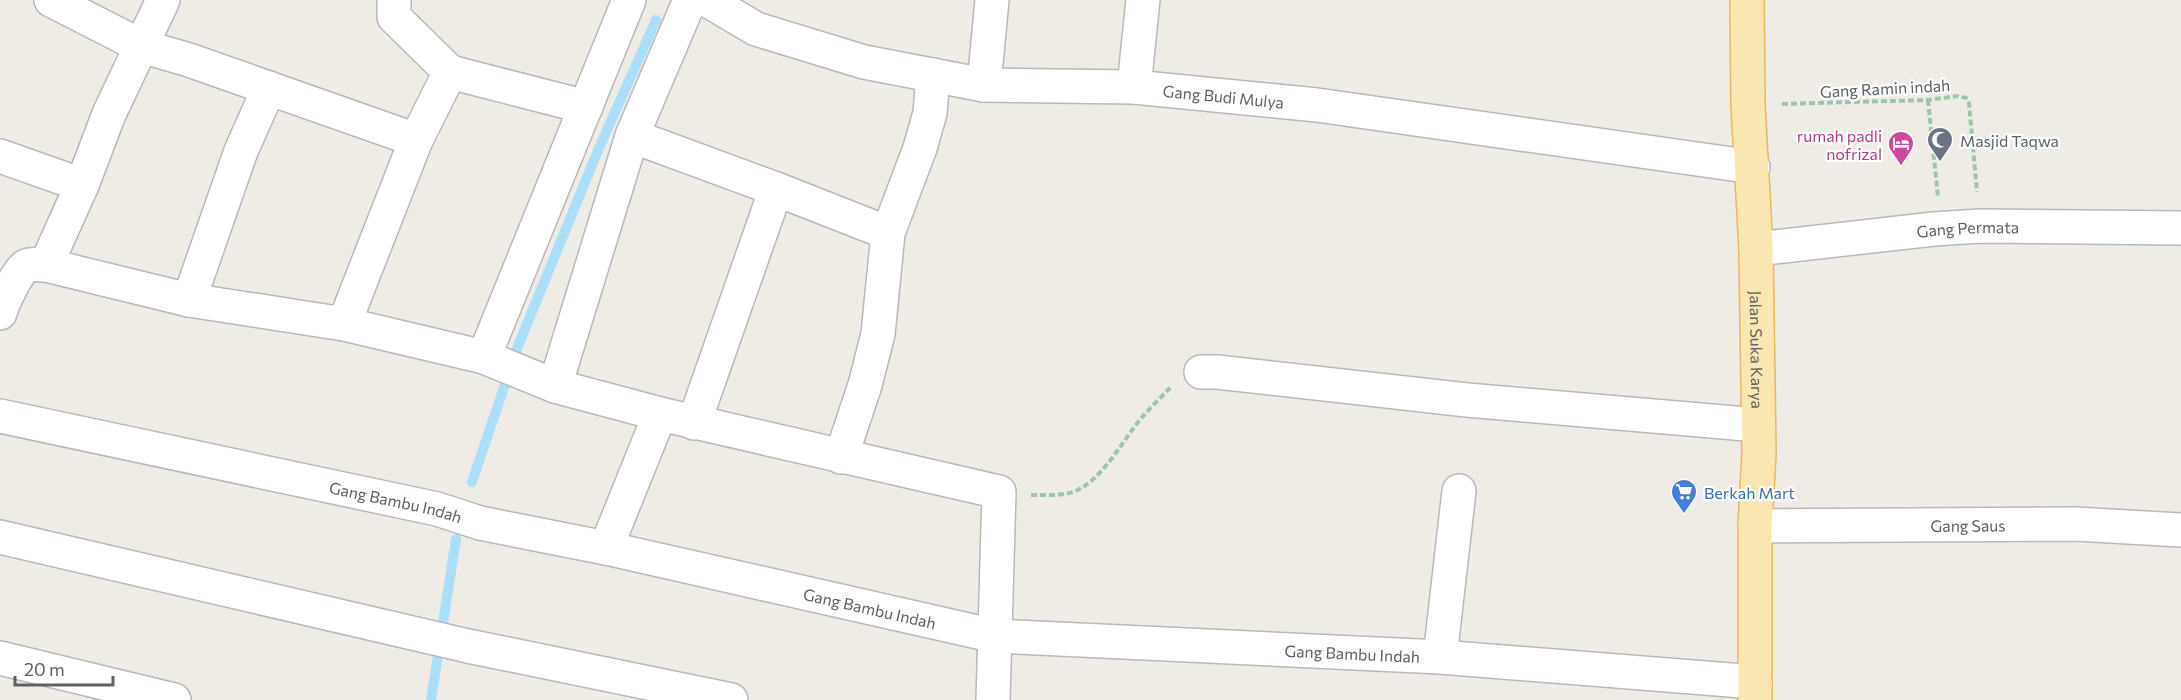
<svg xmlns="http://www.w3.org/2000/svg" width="2181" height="700" font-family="Commissioner,sans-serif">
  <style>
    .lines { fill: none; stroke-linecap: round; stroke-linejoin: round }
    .stream { stroke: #abdff9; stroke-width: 10 }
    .minor-casing { stroke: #b6b8bb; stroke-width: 36 }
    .major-casing { stroke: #e8b665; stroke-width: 36 }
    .path { stroke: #9ec5a5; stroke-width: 4; stroke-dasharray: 6 3; stroke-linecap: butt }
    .minor { stroke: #fff; stroke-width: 33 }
    .major { stroke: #fae6b0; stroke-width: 33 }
    .labels { text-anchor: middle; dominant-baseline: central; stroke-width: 4.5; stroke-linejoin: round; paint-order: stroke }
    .street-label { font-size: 16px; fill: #5d6165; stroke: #fff }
    .hotel-label { font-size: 16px; fill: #b23c85; stroke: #fff; text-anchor: end }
    .worship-label { font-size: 16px; fill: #5b616d; stroke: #fff; text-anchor: start }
    .shop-label { font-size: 16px; fill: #366cbe; stroke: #fff; text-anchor: start }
  </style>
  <rect width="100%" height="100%" fill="#efece6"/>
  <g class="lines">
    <path class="stream" d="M 472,482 L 518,346 L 599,148 L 656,20
      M 431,700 L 456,539"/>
    <defs>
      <g id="minor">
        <path d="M 51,0 L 141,46 L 189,60 L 416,140"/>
        <path d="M 394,0 L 394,17 L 450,72"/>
        <path id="s1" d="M 707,0 L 756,29 L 864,62 L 984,85 L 1134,87 L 1317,105 L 1753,167"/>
        <path d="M 984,85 L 992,0"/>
        <path d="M 1134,87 L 1143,0"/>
        <path d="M 632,136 L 776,189 L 888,233"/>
        <path d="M 0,156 L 82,185"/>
        <path id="s2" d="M 1756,249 L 1934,229 L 1980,226 L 2181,228"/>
        <path d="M 46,265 L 82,185 L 109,114 L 163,0"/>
        <path d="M 189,300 L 241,151 L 269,88"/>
        <path d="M 0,313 C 3,302 17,272 26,266 C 32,263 40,265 46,265 L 189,300 L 344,324 L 484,357 L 555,386 L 660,414 L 999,492 L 993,700"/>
        <path d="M 344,324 L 416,140 L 450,72 L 586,107"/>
        <path d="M 484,357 L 629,0"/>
        <path d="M 1201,372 L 1217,372 L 1467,400 L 1758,425"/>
        <path d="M 555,386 L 632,136 L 690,0"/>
        <path id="s3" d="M 0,416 L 437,509 L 480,523 L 606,548 L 995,636 L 1440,657 L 1755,682"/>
        <path d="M 694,423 L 776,189"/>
        <path d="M 841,457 L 865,385 L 878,334 L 888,233 L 920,148 L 930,113 L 933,75"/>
        <path id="s4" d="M 1755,526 L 2076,524 L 2181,530"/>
        <path d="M 0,537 L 468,646 L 731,700"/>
        <path d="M 606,548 L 660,414"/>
        <path d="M 1440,657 L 1459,491"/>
        <path d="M 0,658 L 174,700"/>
      </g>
      <g id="major">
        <path id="s5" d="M 1747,0 L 1748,105 L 1756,249 L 1759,453 L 1755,526 L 1755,700"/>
      </g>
    </defs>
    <use href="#minor" class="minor-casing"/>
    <use href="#major" class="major-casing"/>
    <path class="path" d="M 1928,100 L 1938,197
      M 1782,104 L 1928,100 L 1958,96 L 1966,98 L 1969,103 L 1977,192
      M 1031,495 C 1045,495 1060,496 1073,492 C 1101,482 1121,443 1139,421 C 1149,409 1161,397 1171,387"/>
    <use href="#minor" class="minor"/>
    <use href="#major" class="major"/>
  </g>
  <defs>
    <symbol id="mosque-pin" viewBox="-11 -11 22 30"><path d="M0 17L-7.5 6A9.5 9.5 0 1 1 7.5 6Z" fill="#6b7280" stroke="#fff"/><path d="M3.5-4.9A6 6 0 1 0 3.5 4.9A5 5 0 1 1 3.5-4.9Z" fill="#fff"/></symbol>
    <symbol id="hotel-pin" viewBox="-11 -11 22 30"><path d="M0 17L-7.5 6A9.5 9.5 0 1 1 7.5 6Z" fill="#d1479c" stroke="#fff"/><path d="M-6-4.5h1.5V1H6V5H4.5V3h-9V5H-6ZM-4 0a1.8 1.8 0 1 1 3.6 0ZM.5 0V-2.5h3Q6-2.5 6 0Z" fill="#fff"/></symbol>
    <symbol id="supermarket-pin" viewBox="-11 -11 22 30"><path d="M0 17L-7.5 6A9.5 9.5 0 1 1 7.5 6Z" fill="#3f7fe0" stroke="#fff"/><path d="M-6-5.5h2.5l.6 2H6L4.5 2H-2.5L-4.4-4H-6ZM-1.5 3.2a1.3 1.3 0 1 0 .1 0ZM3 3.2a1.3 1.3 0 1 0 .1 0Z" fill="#fff"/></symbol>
  </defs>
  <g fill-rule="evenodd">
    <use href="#mosque-pin" x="1925" y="125" width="30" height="40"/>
    <use href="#hotel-pin" x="1886" y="129" width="30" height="40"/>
    <use href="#supermarket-pin" x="1669" y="477" width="30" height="40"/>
  </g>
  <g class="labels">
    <g class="street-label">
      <text transform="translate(1885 88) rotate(-3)">Gang Ramin indah</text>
      <text stroke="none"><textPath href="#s1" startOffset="532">Gang Budi Mulya</textPath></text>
      <text stroke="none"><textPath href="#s2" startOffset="213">Gang Permata</textPath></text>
      <text stroke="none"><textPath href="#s5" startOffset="350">Jalan Suka Karya</textPath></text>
      <text stroke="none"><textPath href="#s3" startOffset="405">Gang Bambu Indah</textPath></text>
      <text stroke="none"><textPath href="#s4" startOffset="213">Gang Saus</textPath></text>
      <text stroke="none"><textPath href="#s3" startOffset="891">Gang Bambu Indah</textPath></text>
      <text stroke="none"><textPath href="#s3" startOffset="1377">Gang Bambu Indah</textPath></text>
    </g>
    <g class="hotel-label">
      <text x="1882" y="135">rumah padli<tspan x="1882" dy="18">nofrizal</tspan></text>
    </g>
    <g class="worship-label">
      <text x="1960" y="140">Masjid Taqwa</text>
    </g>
    <g class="shop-label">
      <text x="1704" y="492">Berkah Mart</text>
    </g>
  </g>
  <path d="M15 676v9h98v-9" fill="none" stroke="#5d6165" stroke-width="3"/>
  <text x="24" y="676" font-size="18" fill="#5d6165" stroke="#ffffff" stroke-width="4.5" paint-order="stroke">20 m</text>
</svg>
